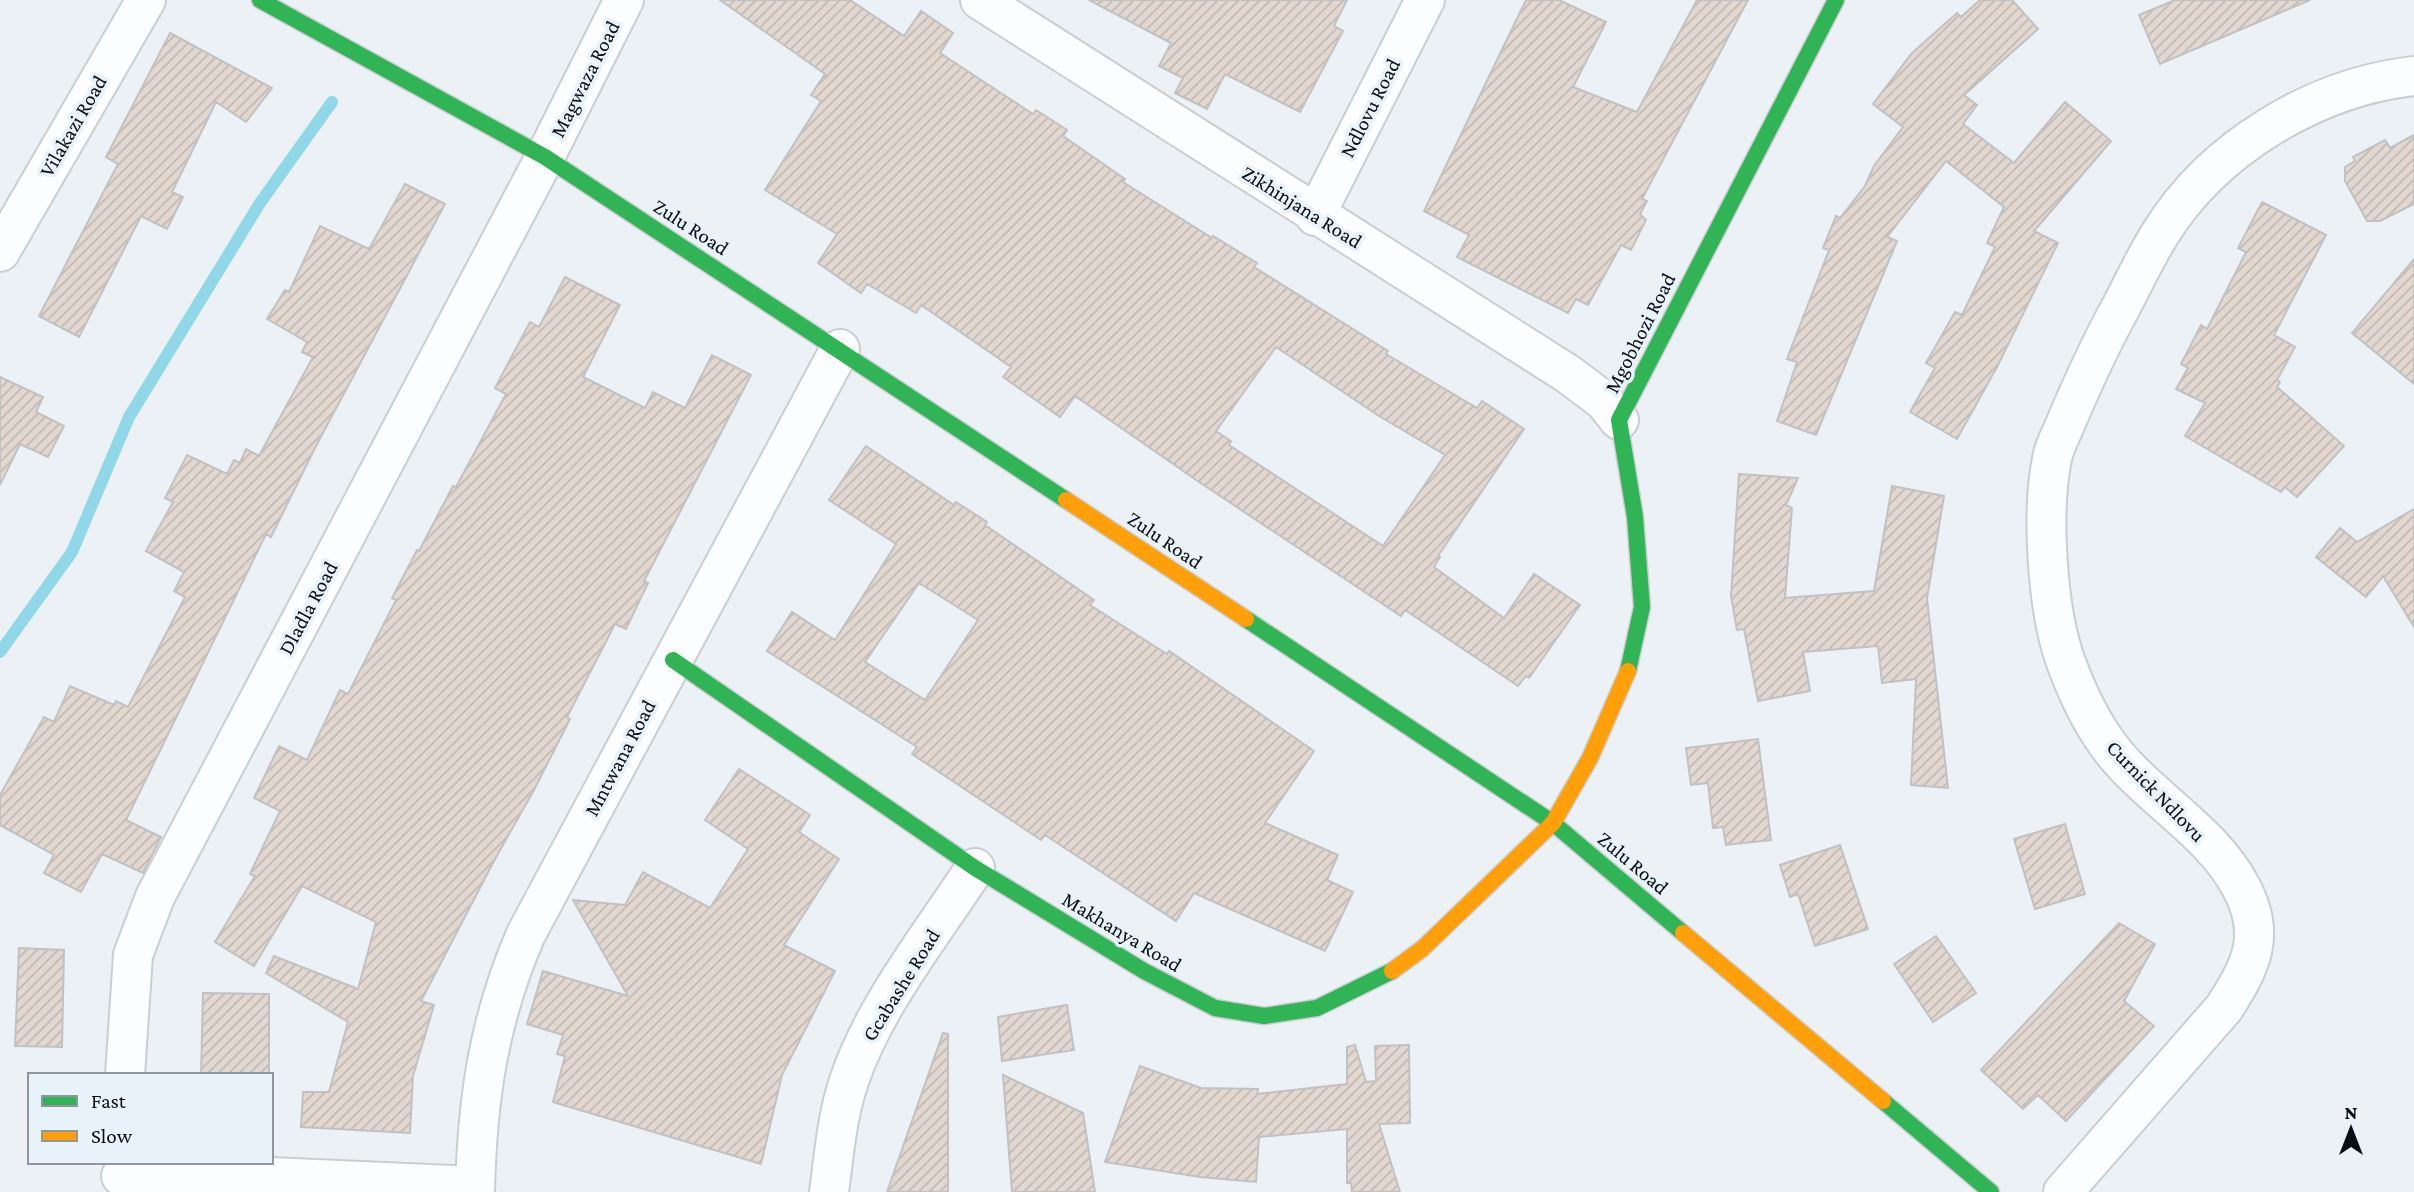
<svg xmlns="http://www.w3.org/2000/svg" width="2414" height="1192" font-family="'Crimson Pro',serif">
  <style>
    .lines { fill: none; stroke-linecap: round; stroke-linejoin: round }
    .stream { stroke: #90d8e7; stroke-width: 12 }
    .building { fill: url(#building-hatch); stroke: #c1c1c2; stroke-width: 2; fill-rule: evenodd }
    .street-casing { stroke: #caced1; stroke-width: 42 }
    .fast-casing { stroke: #caced1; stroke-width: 19 }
    .slow-casing { stroke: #caced1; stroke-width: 19 }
    .street { stroke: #fcfdfe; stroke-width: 38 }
    .fast { stroke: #30b455; stroke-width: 16 }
    .slow { stroke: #ff9f0a; stroke-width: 16 }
    .labels { text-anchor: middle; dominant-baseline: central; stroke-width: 7; stroke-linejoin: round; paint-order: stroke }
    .street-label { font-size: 21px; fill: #0a0e10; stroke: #e8f2fa }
  </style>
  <defs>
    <pattern id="building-hatch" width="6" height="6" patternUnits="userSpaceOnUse" patternTransform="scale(1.75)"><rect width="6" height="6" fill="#e2d8d0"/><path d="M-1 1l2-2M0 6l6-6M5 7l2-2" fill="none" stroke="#c1b8b2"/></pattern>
  </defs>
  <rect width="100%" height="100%" fill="#ecf1f6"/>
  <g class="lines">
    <path class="stream" d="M 0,652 L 72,552 L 129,417 L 260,203 L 332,102"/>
  </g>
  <path class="building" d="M 720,0 L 850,0 L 904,36 L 921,11 L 953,33 L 940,53 L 1033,114 L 1036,110 L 1067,130 L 1063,136 L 1125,179 L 1123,182 L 1212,238 L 1213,236 L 1257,263 L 1254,267 L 1388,351 L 1386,354 L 1477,408 L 1482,401 L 1524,429 L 1438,556 L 1440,557 L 1434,567 L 1504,618 L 1534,574 L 1580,605 L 1529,678 L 1526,676 L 1518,686 L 1405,610 L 1401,616 L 1202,484 L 1075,396 L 1060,417 L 1003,377 L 1011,367 L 921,305 L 916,313 L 867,284 L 861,293 L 818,263 L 837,234 L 765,190 L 821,101 L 811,95 L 825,74 ZM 1276,347 L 1379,416 L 1445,455 L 1383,546 L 1229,445 L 1231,441 L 1216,431 Z
    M 1089,0 L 1347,0 L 1334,26 L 1343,31 L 1300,112 L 1225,74 L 1207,109 L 1175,93 L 1183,78 L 1159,66 L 1171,43 Z
    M 1526,0 L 1559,0 L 1606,22 L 1573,87 L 1637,112 L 1697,0 L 1748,0 L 1642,199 L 1647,201 L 1640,214 L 1646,220 L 1631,250 L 1621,245 L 1588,305 L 1576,299 L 1568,313 L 1457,257 L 1469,235 L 1424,211 Z
    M 1980,0 L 2012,0 L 2038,29 L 1964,95 L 1977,105 L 1963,124 L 2014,163 L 2065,102 L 2111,141 L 2034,231 L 2058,243 L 1997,367 L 1957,439 L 1910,412 L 1935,368 L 1926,363 L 1955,312 L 1962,315 L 1995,247 L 1987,243 L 2004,207 L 1946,161 L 1887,237 L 1897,241 L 1816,435 L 1777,421 L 1797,362 L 1787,359 L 1829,250 L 1823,248 L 1836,216 L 1840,218 L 1865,186 L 1874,166 L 1903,127 L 1873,104 L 1912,53 L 1957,13 L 1961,17 Z
    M 2175,0 L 2310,0 L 2160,64 L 2139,15 Z
    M 170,33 L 272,88 L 246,122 L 216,102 L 172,192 L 183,197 L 167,229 L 141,216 L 79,337 L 39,316 L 118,164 L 106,157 Z
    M 2414,135 L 2414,204 L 2380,221 L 2367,221 L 2345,181 L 2345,167 L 2355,161 L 2353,157 L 2385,140 L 2390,148 Z
    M 405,184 L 445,204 L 316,446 L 271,537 L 266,534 L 126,820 L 161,837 L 143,873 L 102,854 L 81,892 L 44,873 L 54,855 L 0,825 L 0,795 L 44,717 L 54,722 L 70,686 L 114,705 L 116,701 L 128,707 L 185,597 L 174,591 L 184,572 L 146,551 L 173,502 L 165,498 L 187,455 L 227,474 L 234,460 L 240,463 L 246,449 L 259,456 L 313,357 L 302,352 L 307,342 L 267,319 L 285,290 L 289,292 L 320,226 L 369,249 Z
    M 2262,202 L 2326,235 L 2274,335 L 2295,347 L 2277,380 L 2280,382 L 2277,387 L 2344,446 L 2297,497 L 2285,487 L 2281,492 L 2185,436 L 2205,403 L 2176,389 L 2188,368 L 2181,364 L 2201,325 L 2207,329 L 2246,252 L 2238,248 Z
    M 2414,259 L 2414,384 L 2352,333 Z
    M 565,277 L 620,305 L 583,377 L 645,408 L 653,392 L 685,408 L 712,355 L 751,375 L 644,581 L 648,583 L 626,629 L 615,624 L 567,717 L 570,719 L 534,790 L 495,859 L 421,1001 L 434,1005 L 413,1076 L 410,1133 L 301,1127 L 303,1092 L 329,1092 L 348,1022 L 266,973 L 274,956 L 358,989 L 376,922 L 302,886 L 254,966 L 215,942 L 255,876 L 250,874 L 280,811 L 254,798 L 279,746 L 307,760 L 340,690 L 348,694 L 396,600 L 392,598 L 417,550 L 419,551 L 453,486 L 456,487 L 506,394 L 495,388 L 530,322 L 539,327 Z
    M 0,377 L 43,397 L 36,412 L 64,426 L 48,457 L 20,444 L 0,485 Z
    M 866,446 L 954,505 L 956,502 L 987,522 L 985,525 L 1094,600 L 1090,605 L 1167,654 L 1169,651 L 1314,751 L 1265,823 L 1338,855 L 1327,880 L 1353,892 L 1325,951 L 1194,893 L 1176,921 L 1045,835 L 1041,840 L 912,754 L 917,747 L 767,651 L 792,612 L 835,640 L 896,544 L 829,500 ZM 919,583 L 978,620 L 925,700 L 865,662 Z
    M 1739,474 L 1798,478 L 1786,505 L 1792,508 L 1785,598 L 1874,591 L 1892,486 L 1944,496 L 1927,598 L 1948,788 L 1911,785 L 1916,679 L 1882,683 L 1878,646 L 1803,652 L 1810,691 L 1758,701 L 1744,629 L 1737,630 L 1731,596 Z
    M 2414,509 L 2414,627 L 2383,576 L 2366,597 L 2316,557 L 2340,528 L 2357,542 Z
    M 1758,739 L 1771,840 L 1726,845 L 1723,827 L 1713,828 L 1708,783 L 1691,785 L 1686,748 Z
    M 739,769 L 810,815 L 799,832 L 839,859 L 784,945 L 835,971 L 782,1075 L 761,1164 L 553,1102 L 565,1056 L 557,1054 L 563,1035 L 527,1024 L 543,971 L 628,996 L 573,900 L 625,905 L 643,872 L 710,908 L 748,849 L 705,820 Z
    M 2065,824 L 2085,894 L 2035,909 L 2014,839 Z
    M 1840,845 L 1868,929 L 1815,946 L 1798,894 L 1790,897 L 1780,865 Z
    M 2119,923 L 2155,944 L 2124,1001 L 2154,1026 L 2066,1121 L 2038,1095 L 2023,1109 L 1981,1070 Z
    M 1936,936 L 1976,993 L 1933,1022 L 1894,964 Z
    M 19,948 L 64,950 L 62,1047 L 15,1046 Z
    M 203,993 L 269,994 L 269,1075 L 201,1075 Z
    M 1067,1005 L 1074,1050 L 1002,1061 L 998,1017 Z
    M 943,1033 L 948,1034 L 948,1192 L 887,1192 Z
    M 1355,1045 L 1366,1082 L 1376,1081 L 1375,1046 L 1409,1045 L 1410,1123 L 1379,1124 L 1400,1192 L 1352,1192 L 1351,1183 L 1347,1183 L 1347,1129 L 1259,1137 L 1256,1182 L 1200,1177 L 1105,1162 L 1140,1066 L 1201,1088 L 1258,1089 L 1257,1094 L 1347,1084 L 1347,1047 Z
    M 1003,1075 L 1083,1113 L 1095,1192 L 1012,1192 Z"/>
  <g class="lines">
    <defs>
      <path id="street" d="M 980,0 L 1568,374 L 1604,401 L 1619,420
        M 1315,216 L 1425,0
        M 0,252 L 146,0
        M 125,1075 L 133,955 L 155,897 L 545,157 L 624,0
        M 121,1176 L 200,1174 L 475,1186
        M 475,1192 C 477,1099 489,1019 526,934 L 840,349
        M 829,1192 C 834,1155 837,1116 849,1081 C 874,1006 932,934 975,868
        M 2063,1192 L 2224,1008 C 2251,966 2267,935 2241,887 C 2215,837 2160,804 2123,763 C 2097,735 2080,700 2067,665 C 2047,613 2041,513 2052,459 C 2054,446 2062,433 2067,420 C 2082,385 2097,352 2115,318 C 2130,291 2143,261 2160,234 C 2213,148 2315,87 2414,76"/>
      <path id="fast" d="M 260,0 L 545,157 L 1066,500
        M 1246,619 L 1553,823 L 1683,933
        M 673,660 L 975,868 L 1144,971 L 1215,1008 L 1264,1016 L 1317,1008 L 1392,971
        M 1628,671 L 1642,607 L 1635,517 L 1619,420 L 1836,0
        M 1883,1101 L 1991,1192"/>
      <path id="slow" d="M 1066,500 L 1246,619
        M 1683,933 L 1883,1101
        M 1392,971 L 1422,949 L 1553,823 L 1590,758 L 1628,671"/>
    </defs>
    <use href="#street" class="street-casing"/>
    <use href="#fast" class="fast-casing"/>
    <use href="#slow" class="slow-casing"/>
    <use href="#street" class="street"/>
    <use href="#fast" class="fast"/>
    <use href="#slow" class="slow"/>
  </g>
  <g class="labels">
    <g class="street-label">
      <text transform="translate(585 79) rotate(-63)">Magwaza Road</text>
      <text transform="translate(1370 108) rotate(-63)">Ndlovu Road</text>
      <text transform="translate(73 126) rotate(-60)">Vilakazi Road</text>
      <text transform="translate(1302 207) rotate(32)">Zikhinjana Road</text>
      <text transform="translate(691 227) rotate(33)">Zulu Road</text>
      <text transform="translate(1640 333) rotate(-63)">Mgobhozi Road</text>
      <text transform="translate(1165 540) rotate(34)">Zulu Road</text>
      <text transform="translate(308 608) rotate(-62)">Dladla Road</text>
      <text transform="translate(620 758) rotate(-62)">Mntwana Road</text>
      <text transform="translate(2156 791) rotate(46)">Curnick Ndlovu</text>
      <text transform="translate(1633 863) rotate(40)">Zulu Road</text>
      <text transform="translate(1122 932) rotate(31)">Makhanya Road</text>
      <text transform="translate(901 985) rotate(-58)">Gcabashe Road</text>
    </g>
  </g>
  <rect x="28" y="1073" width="245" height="91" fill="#e8f2fa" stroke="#8f979c" stroke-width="2"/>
  <rect x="42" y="1096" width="35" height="10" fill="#30b455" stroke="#8f979c" stroke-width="2"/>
  <text x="91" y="1108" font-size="21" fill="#0a0e10">Fast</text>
  <rect x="42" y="1131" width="35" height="10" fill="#ff9f0a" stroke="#8f979c" stroke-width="2"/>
  <text x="91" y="1143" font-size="21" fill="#0a0e10">Slow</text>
  <g transform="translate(2351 1129)" stroke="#e8f2fa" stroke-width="5" paint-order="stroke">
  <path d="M0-5L12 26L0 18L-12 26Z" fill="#0a0e10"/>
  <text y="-10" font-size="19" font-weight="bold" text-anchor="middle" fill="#0a0e10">N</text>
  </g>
</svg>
